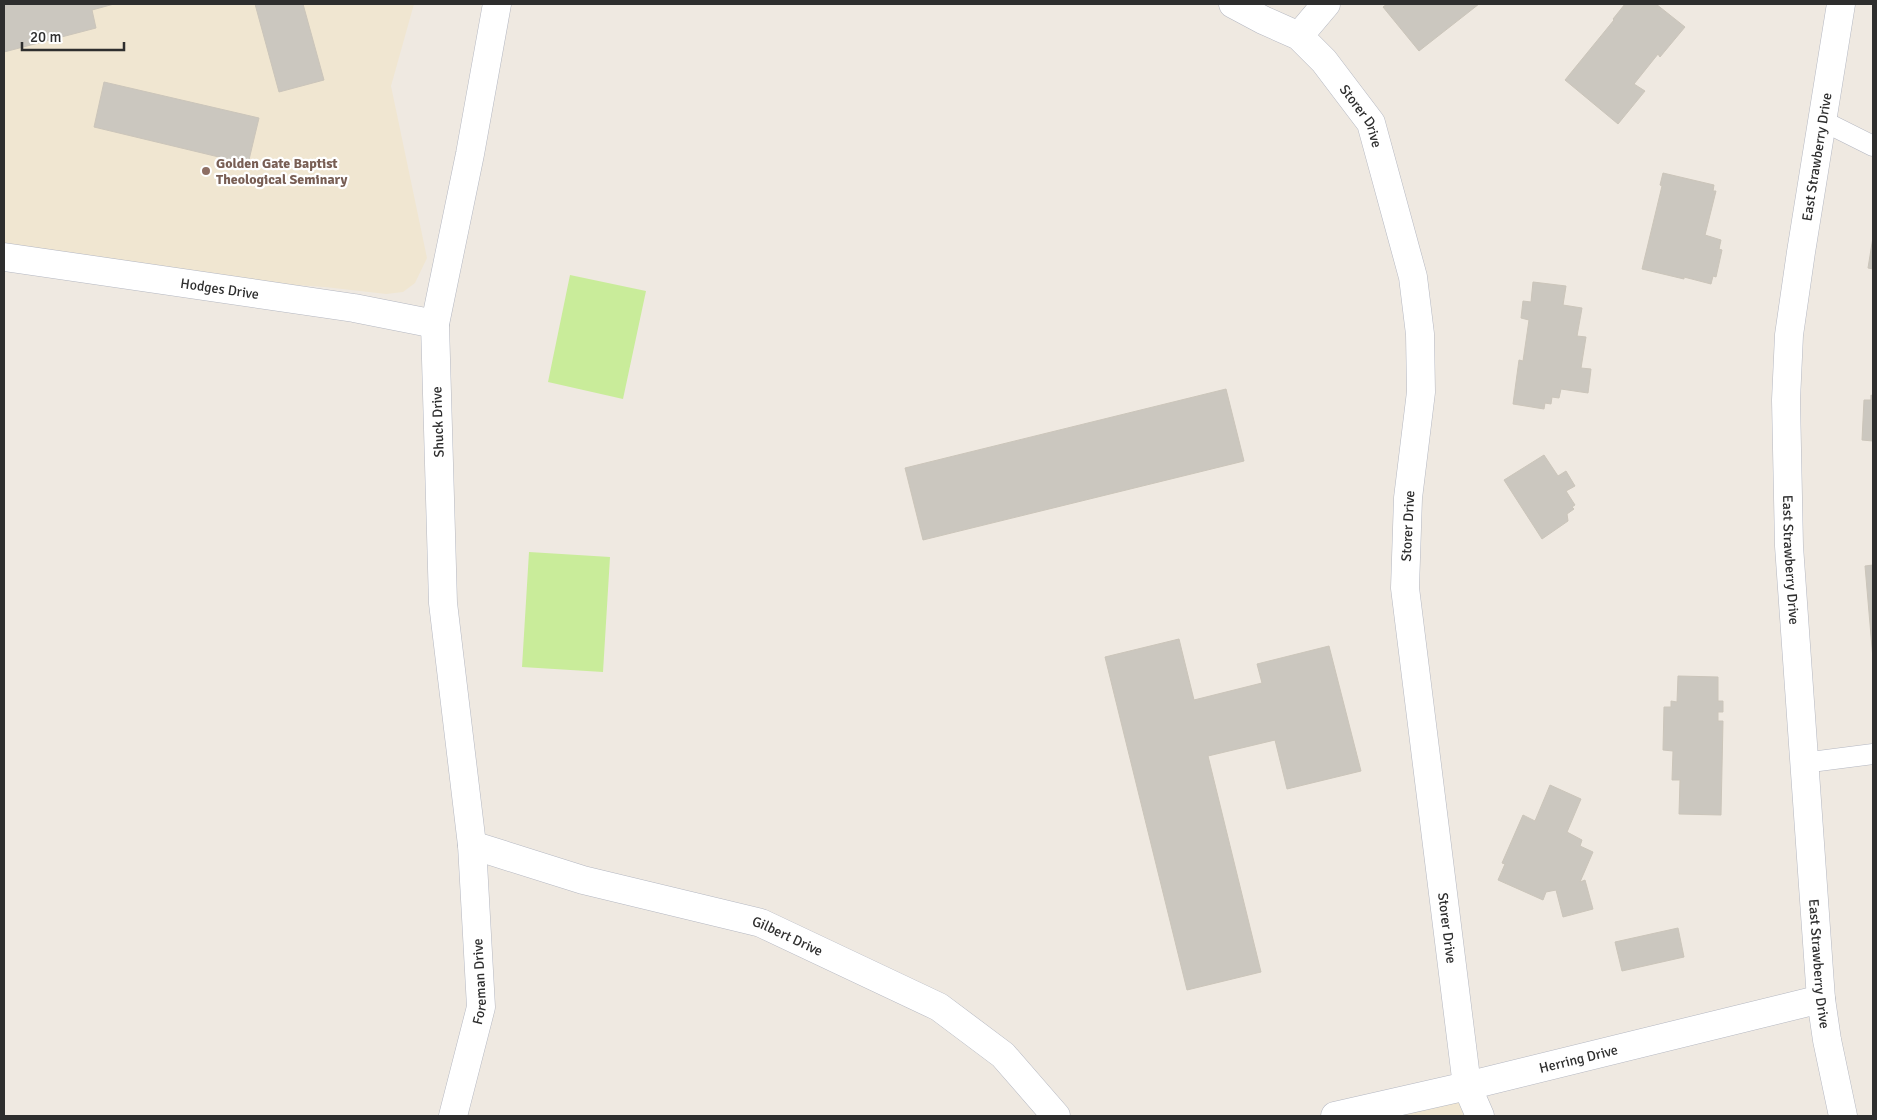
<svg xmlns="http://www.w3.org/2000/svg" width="1877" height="1120" font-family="Signika,sans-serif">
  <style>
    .education { fill: #f0e6d1 }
    .pitch { fill: #c9ec9a }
    .building { fill: #cbc7bf; stroke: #cbc5ba }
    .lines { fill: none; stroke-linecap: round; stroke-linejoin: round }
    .lane-casing { stroke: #b4b7c1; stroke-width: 21 }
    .street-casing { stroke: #b4b7c1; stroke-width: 29 }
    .secondary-casing { stroke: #b4b7c1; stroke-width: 29 }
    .lane { stroke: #fff; stroke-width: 20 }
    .street { stroke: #fff; stroke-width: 28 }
    .secondary { stroke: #fff; stroke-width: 28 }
    .education-dot { fill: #8d6e63; stroke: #fff; stroke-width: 2 }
    .labels { text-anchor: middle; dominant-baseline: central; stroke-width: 4.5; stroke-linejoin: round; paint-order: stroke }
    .street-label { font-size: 14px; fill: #2e2e2e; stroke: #fff }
    .education-label { font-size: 14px; font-weight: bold; fill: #785e54; stroke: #fff; text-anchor: start }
  </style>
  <rect width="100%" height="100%" fill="#efe9e1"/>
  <path class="education" d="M 4,4 L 414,4 L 391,86 L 427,258 L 415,283 L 403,292 L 386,294 L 325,287 L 60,269 L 4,257 Z
    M 1471,1078 L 1487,1116 L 1342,1116 Z"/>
  <path class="pitch" d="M 570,275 L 646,291 L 623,399 L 548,382 Z
    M 529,552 L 610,557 L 603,672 L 522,667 Z"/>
  <path class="building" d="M 4,4 L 114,4 L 92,10 L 96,28 L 4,52 Z
    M 255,4 L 303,4 L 324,80 L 279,92 Z
    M 1387,4 L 1479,4 L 1419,51 L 1383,7 Z
    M 1625,4 L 1656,4 L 1685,27 L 1660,57 L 1658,54 L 1634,84 L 1645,91 L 1618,124 L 1565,80 L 1614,20 L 1613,19 Z
    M 104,82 L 259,118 L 248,164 L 94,127 Z
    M 1663,173 L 1714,185 L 1713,191 L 1716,191 L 1705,235 L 1721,240 L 1719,249 L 1722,250 L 1716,277 L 1713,276 L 1711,284 L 1684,277 L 1684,279 L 1642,269 L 1662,186 L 1660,185 Z
    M 1873,237 L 1873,269 L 1868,268 Z
    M 1533,282 L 1566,286 L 1563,305 L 1582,308 L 1577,336 L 1586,337 L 1581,368 L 1591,369 L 1588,393 L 1561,389 L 1559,398 L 1552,397 L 1551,404 L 1545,403 L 1544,409 L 1513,404 L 1519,360 L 1523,361 L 1529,320 L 1521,318 L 1523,301 L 1531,302 Z
    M 1226,389 L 1244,461 L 923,540 L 905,468 Z
    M 1871,395 L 1873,396 L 1873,441 L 1862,440 L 1864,400 L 1871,400 Z
    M 1544,455 L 1558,476 L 1566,471 L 1575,486 L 1566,491 L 1575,505 L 1572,507 L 1574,509 L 1567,514 L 1568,521 L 1542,539 L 1504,480 Z
    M 1873,565 L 1873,659 L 1865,566 Z
    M 1179,639 L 1194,700 L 1262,683 L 1257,664 L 1329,646 L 1361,771 L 1287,789 L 1275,740 L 1208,756 L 1261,972 L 1187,990 L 1105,657 Z
    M 1678,676 L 1718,677 L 1718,701 L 1723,701 L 1723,712 L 1718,712 L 1718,721 L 1723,721 L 1721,815 L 1679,814 L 1680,780 L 1672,780 L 1673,751 L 1663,750 L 1664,707 L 1671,707 L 1671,701 L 1677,702 Z
    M 1550,785 L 1581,799 L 1567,832 L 1582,840 L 1580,846 L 1593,852 L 1580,882 L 1585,880 L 1593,909 L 1563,917 L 1556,890 L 1546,892 L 1543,900 L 1498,880 L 1505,864 L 1502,863 L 1523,815 L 1535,821 Z
    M 1678,928 L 1684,957 L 1622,971 L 1615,942 Z"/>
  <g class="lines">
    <defs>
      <path id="lane" d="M 1823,121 L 1873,146
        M 1803,763 L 1873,754"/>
      <g id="street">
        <path id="s1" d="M 1233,4 L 1263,20 L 1299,36 L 1324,61 L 1371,123 L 1413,277 L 1420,334 L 1421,392 L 1408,498 L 1405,588 L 1467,1086 L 1480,1116"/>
        <path d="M 1299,36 L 1326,4"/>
        <path id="s2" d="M 4,257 L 354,308 L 435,324"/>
        <path id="s3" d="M 472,845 L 583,880 L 761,923 L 939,1007 L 1003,1055 L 1056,1116"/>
        <path id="s4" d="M 453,1116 L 481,1007 L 472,845 L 443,603 L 435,324 L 470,154 L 497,4"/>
        <path id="s5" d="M 1335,1116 L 1467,1086 L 1821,999"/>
      </g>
      <g id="secondary">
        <path id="s6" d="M 1841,4 L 1801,252 L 1789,335 L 1786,400 L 1789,546 L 1821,999 L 1827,1040 L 1843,1116"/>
      </g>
    </defs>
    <use href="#lane" class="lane-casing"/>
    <use href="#street" class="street-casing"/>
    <use href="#secondary" class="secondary-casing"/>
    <use href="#lane" class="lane"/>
    <use href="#street" class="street"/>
    <use href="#secondary" class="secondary"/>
  </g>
  <circle class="education-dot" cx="206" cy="171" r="5"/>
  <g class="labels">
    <g class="street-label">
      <text stroke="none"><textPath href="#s1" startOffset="176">Storer Drive</textPath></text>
      <text transform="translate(1817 157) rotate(-81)">East Strawberry Drive</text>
      <text stroke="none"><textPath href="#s2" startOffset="218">Hodges Drive</textPath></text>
      <text transform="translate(438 422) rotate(-92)">Shuck Drive</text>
      <text transform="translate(1408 526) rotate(-87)">Storer Drive</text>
      <text stroke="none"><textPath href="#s6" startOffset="560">East Strawberry Drive</textPath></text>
      <text stroke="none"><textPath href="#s1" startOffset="1001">Storer Drive</textPath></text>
      <text stroke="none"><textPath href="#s3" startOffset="329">Gilbert Drive</textPath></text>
      <text stroke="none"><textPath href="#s6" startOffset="965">East Strawberry Drive</textPath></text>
      <text stroke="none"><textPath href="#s4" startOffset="138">Foreman Drive</textPath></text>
      <text stroke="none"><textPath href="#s5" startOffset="250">Herring Drive</textPath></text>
    </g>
    <g class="education-label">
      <text x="216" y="163">Golden Gate Baptist<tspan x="216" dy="16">Theological Seminary</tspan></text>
    </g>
  </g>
  <rect width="1877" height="1120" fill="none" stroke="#2e2e2e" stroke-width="10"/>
  <path d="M22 42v8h102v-8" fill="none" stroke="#2e2e2e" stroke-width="2.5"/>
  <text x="30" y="42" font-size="15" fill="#2e2e2e" stroke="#ffffff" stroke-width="4" paint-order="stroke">20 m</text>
</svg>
